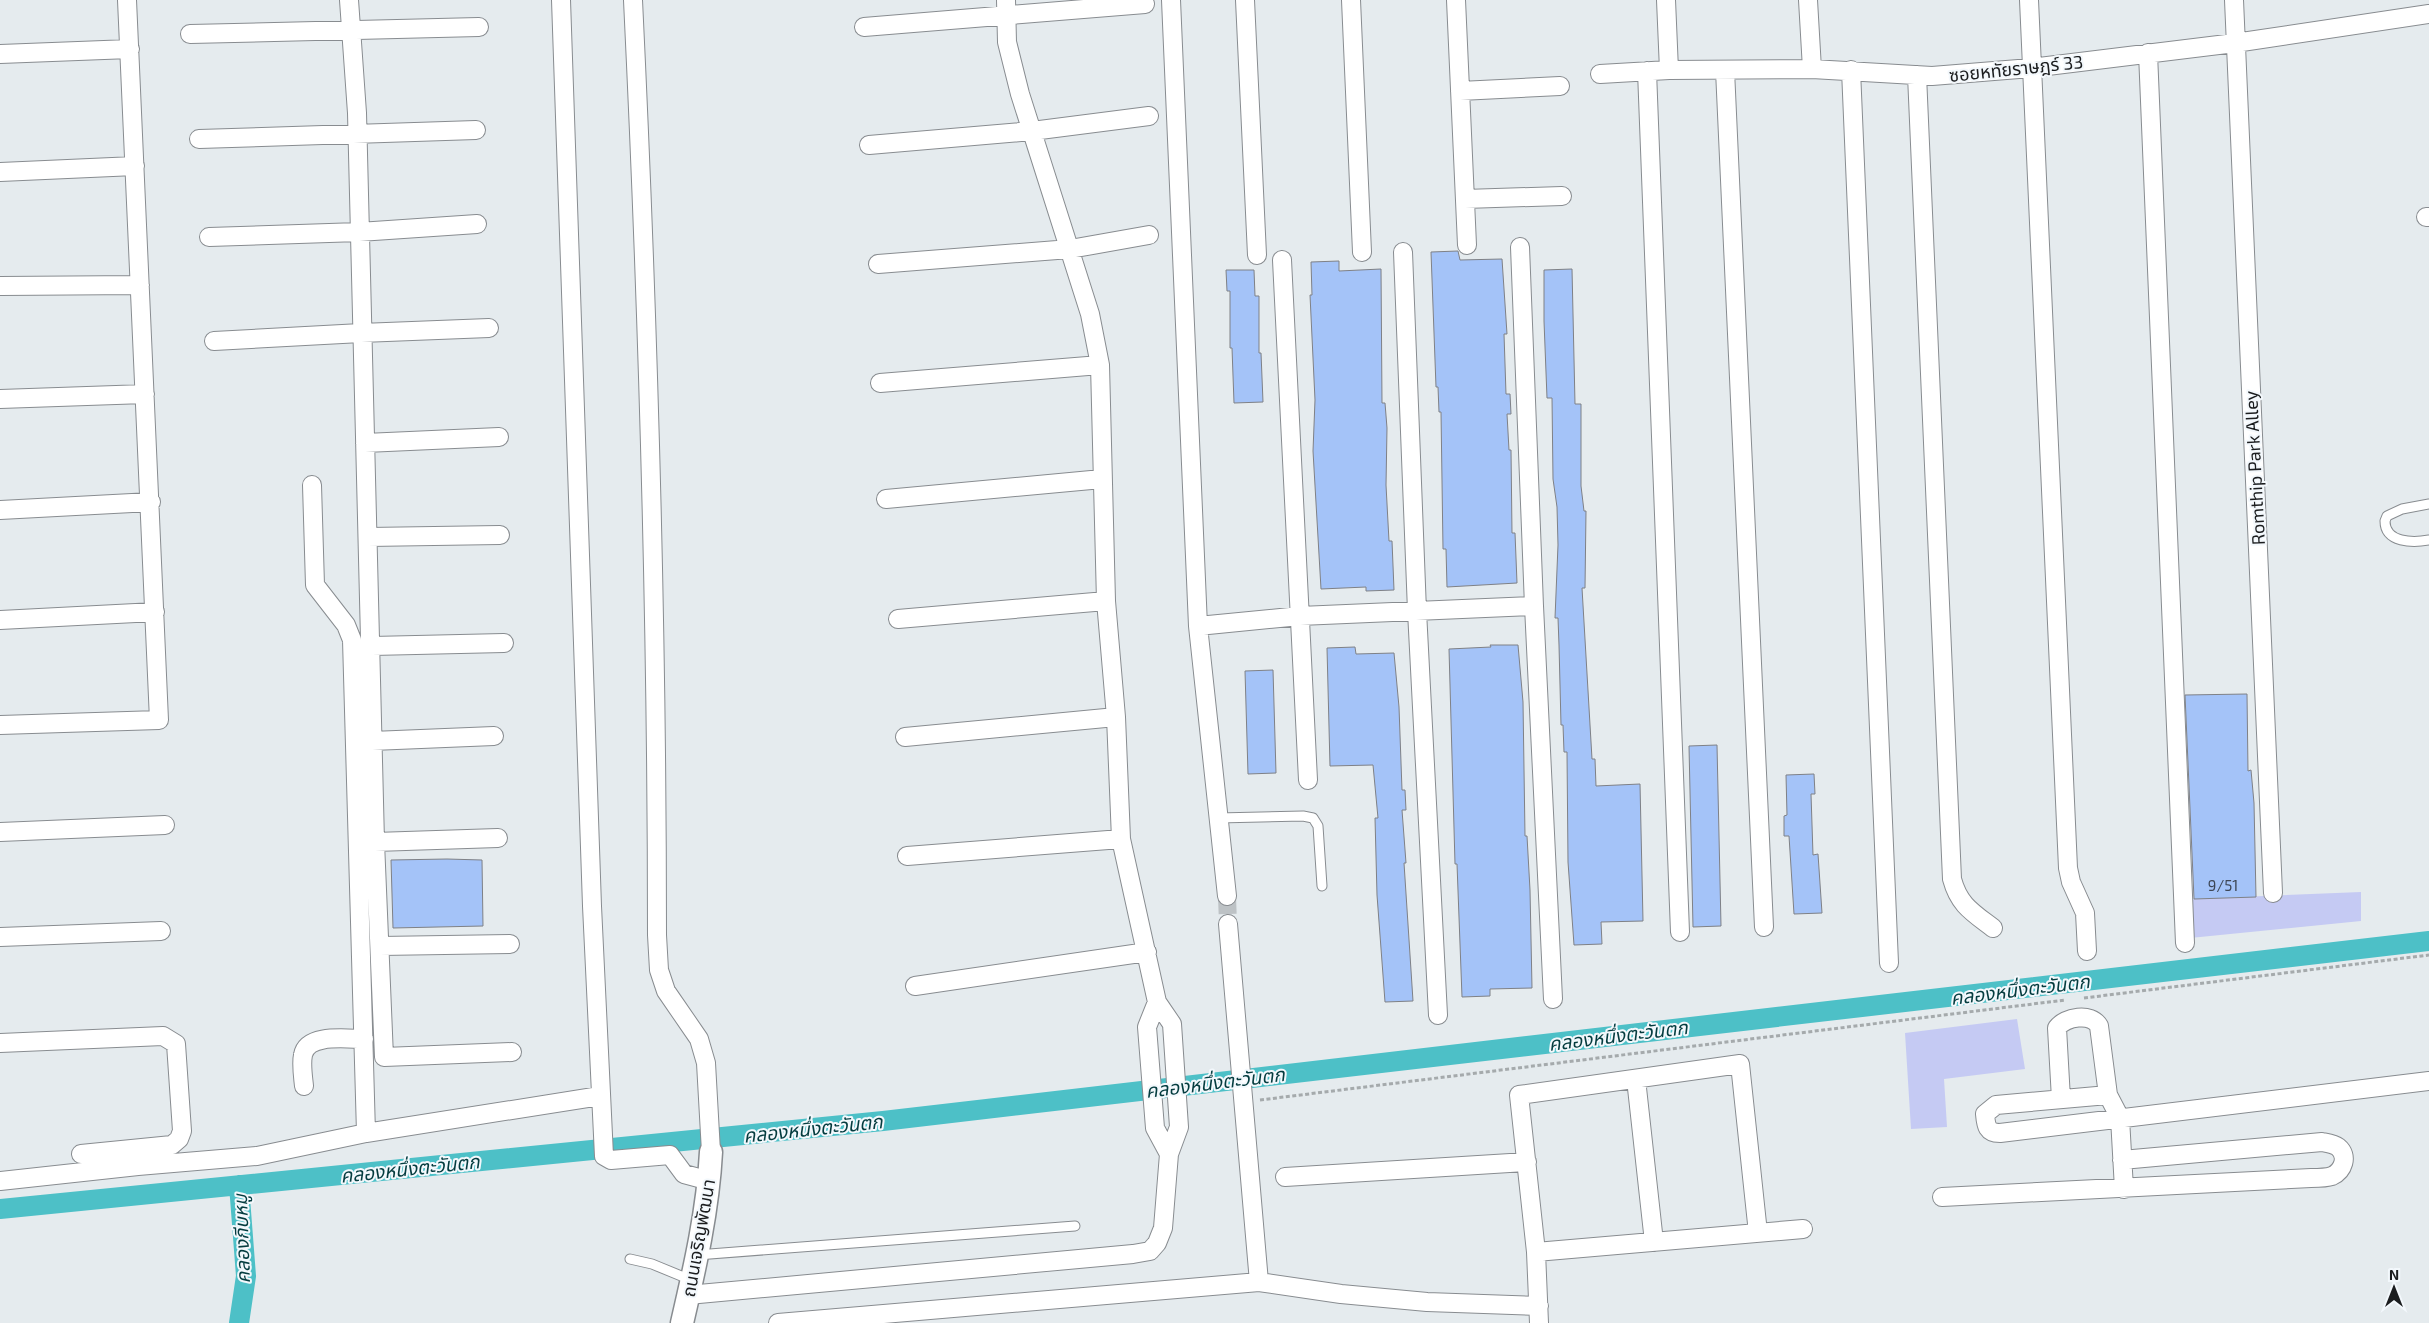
<svg xmlns="http://www.w3.org/2000/svg" width="2429" height="1323" font-family="'Exo 2','Noto Sans Thai',sans-serif">
  <style>
    .green { fill: #c5caf3 }
    .lines { fill: none; stroke-linecap: round; stroke-linejoin: round }
    .canal { stroke: #4dc0c7; stroke-width: 20 }
    .building { fill: #a4c3f8; stroke: #7f8186 }
    .minor-tunnel { stroke: #bdc2c5; stroke-width: 18; stroke-dasharray: 18 9; stroke-linecap: butt }
    .service-casing { stroke: #888c90; stroke-width: 11 }
    .minor-casing { stroke: #888c90; stroke-width: 20 }
    .tertiary-casing { stroke: #888c90; stroke-width: 25 }
    .path { stroke: #a5aaac; stroke-width: 3; stroke-dasharray: 4 2.5; stroke-linecap: butt }
    .service { stroke: #fff; stroke-width: 9 }
    .minor { stroke: #fff; stroke-width: 18 }
    .tertiary { stroke: #fff; stroke-width: 22 }
    .labels { text-anchor: middle; dominant-baseline: central; stroke-width: 4; stroke-linejoin: round; paint-order: stroke }
    .number-label { font-size: 15px; fill: #3d4655 }
    .street-label { font-size: 18px; fill: #1b1d1f; stroke: #f3f8fc }
    .water-label { font-size: 19px; font-style: italic; fill: #043c3f; stroke: #f3f8fc }
  </style>
  <rect width="100%" height="100%" fill="#e5ebee"/>
  <path class="green" d="M 2361,892 L 2361,921 L 2190,938 L 2190,899 Z
    M 2017,1019 L 2025,1069 L 1944,1079 L 1947,1127 L 1911,1129 L 1905,1033 Z"/>
  <g class="lines">
    <path class="canal" d="M 0,1209 L 883,1121 L 2429,941
      M 239,1323 L 246,1276 L 239,1185"/>
  </g>
  <path class="building" d="M 1458,251 L 1460,260 L 1502,259 L 1507,334 L 1504,334 L 1506,394 L 1510,394 L 1511,414 L 1507,414 L 1509,450 L 1511,450 L 1512,533 L 1515,533 L 1517,583 L 1447,587 L 1446,549 L 1443,549 L 1441,412 L 1439,412 L 1438,387 L 1436,387 L 1431,252 Z
    M 1339,261 L 1339,271 L 1381,269 L 1382,403 L 1385,403 L 1387,428 L 1386,485 L 1389,541 L 1392,541 L 1394,590 L 1366,591 L 1366,587 L 1321,589 L 1313,451 L 1315,400 L 1310,295 L 1312,295 L 1311,262 Z
    M 1572,269 L 1575,404 L 1581,404 L 1581,486 L 1584,511 L 1586,511 L 1585,588 L 1582,588 L 1592,759 L 1595,759 L 1596,786 L 1640,784 L 1643,921 L 1601,922 L 1602,944 L 1574,945 L 1568,862 L 1567,752 L 1564,752 L 1563,725 L 1561,725 L 1559,645 L 1558,618 L 1555,618 L 1558,545 L 1557,507 L 1553,479 L 1552,398 L 1547,398 L 1544,321 L 1544,270 Z
    M 1226,270 L 1254,270 L 1255,296 L 1259,296 L 1259,353 L 1261,353 L 1263,402 L 1234,403 L 1232,348 L 1230,348 L 1230,291 L 1227,291 Z
    M 1490,645 L 1518,645 L 1523,702 L 1525,836 L 1527,836 L 1530,890 L 1532,988 L 1490,989 L 1490,996 L 1462,997 L 1457,864 L 1455,864 L 1449,649 L 1491,647 Z
    M 1355,647 L 1356,654 L 1394,653 L 1399,707 L 1402,790 L 1405,790 L 1406,810 L 1402,810 L 1406,863 L 1404,863 L 1413,1001 L 1385,1002 L 1377,895 L 1375,818 L 1378,818 L 1373,765 L 1330,766 L 1327,648 Z
    M 1273,670 L 1276,773 L 1248,774 L 1245,671 Z
    M 2247,694 L 2248,771 L 2251,770 L 2254,803 L 2256,897 L 2194,899 L 2185,695 Z
    M 1717,745 L 1721,926 L 1693,927 L 1689,746 Z
    M 1814,774 L 1815,794 L 1811,794 L 1813,855 L 1818,854 L 1822,913 L 1794,914 L 1789,836 L 1784,836 L 1784,816 L 1787,815 L 1786,775 Z
    M 447,859 L 482,860 L 483,926 L 393,928 L 391,860 Z"/>
  <g class="lines">
    <path class="minor-tunnel" d="M 1227,896 L 1228,924"/>
    <defs>
      <path id="service" d="M 2429,504 L 2402,509 L 2387,516 L 2385,521 C 2385,543 2413,543 2429,540
        M 1218,818 L 1303,816 L 1313,818 L 1318,826 L 1322,886
        M 697,1255 L 1075,1226
        M 630,1259 L 652,1264 L 691,1280"/>
      <path id="minor" d="M 349,0 L 357,113 L 375,842 L 498,838
        M 561,0 L 592,906 L 604,1156 L 611,1160 L 670,1155 L 684,1174 L 710,1181
        M 633,0 C 648,311 657,623 657,935 L 659,970 L 666,991 L 699,1039 L 706,1063 L 711,1152
        M 1171,0 L 1198,626 L 1227,896
        M 1245,0 L 1257,255
        M 1351,0 L 1362,252
        M 1456,0 L 1467,245
        M 1666,0 L 1669,70
        M 1808,0 L 1812,69
        M 2029,0 L 2068,868 L 2071,882 L 2085,913 L 2087,951
        M 2234,0 L 2273,893
        M 864,27 L 1145,4
        M 190,34 L 479,27
        M 2148,53 L 2185,943
        M 0,54 L 130,49
        M 1725,70 L 1764,927
        M 1851,70 L 1889,963
        M 1647,71 L 1680,932
        M 1600,74 L 1669,70 L 1812,69 L 1932,76 L 2031,68 L 2235,43 L 2429,14
        M 1917,75 L 1952,879 C 1959,905 1972,912 1993,928
        M 1460,91 L 1560,86
        M 199,139 L 476,130
        M 869,145 L 1032,131 L 1149,116
        M 0,172 L 135,166
        M 1465,199 L 1562,196
        M 2426,217 L 2429,217
        M 209,237 L 359,232 L 477,224
        M 1520,247 L 1534,606 L 1553,999
        M 1403,252 L 1417,611 L 1438,1015
        M 1282,260 L 1308,780
        M 878,264 L 1070,249 L 1149,235
        M 0,286 L 140,285
        M 214,341 L 361,333 L 489,328
        M 880,383 L 1100,365
        M 0,399 L 145,394
        M 365,443 L 499,437
        M 312,485 L 315,585 L 346,625 L 352,640 L 366,1133
        M 886,499 L 1102,479
        M 0,510 L 151,502
        M 368,537 L 500,535
        M 898,619 L 1106,601
        M 0,620 L 155,612
        M 1198,626 L 1300,616 L 1534,606
        M 372,646 L 504,643
        M 0,725 L 159,720 L 127,0
        M 905,737 L 1116,717
        M 372,741 L 494,736
        M 0,832 L 165,825
        M 375,842 L 384,1057 L 512,1052
        M 907,856 L 1121,839
        M 1228,924 L 1259,1282
        M 0,937 L 161,931
        M 380,946 L 510,944
        M 915,986 L 1147,952
        M 1157,1002 L 1147,1027 L 1155,1128 L 1169,1154
        M 0,1043 L 163,1036 L 176,1044 L 182,1131 L 179,1139 L 172,1145 L 81,1154
        M 1636,1079 L 1654,1242
        M 304,1086 C 303,1076 301,1064 303,1055 C 307,1033 347,1039 364,1039
        M 2108,1095 L 1996,1105 L 1985,1114 C 1986,1126 1987,1133 2000,1133 L 2429,1081
        M 2061,1099 L 2057,1028 C 2065,1017 2091,1012 2099,1026 L 2108,1095 L 2120,1118 L 2124,1189
        M 1285,1177 L 1527,1162
        M 0,1181 L 138,1166 L 257,1156 L 366,1133 L 600,1096
        M 1942,1197 L 2311,1178 C 2318,1178 2326,1178 2332,1176 C 2343,1171 2349,1156 2338,1147 C 2334,1144 2327,1143 2322,1142 L 2122,1160
        M 1536,1252 L 1519,1095 L 1740,1064 L 1758,1233
        M 688,1295 L 1133,1254 L 1150,1251 L 1157,1243 L 1163,1228 L 1169,1154 L 1179,1127 L 1172,1024 L 1157,1002 L 1121,839 L 1116,717 L 1106,601 L 1100,365 L 1090,314 L 1020,94 L 1007,42 L 1006,0
        M 778,1323 L 1259,1282 L 1341,1294 L 1427,1302 L 1539,1306
        M 1539,1323 L 1536,1252 L 1803,1229"/>
      <path id="tertiary" d="M 682,1323 C 695,1267 708,1210 711,1152"/>
    </defs>
    <use href="#service" class="service-casing"/>
    <use href="#minor" class="minor-casing"/>
    <use href="#tertiary" class="tertiary-casing"/>
    <path class="path" d="M 2084,998 L 2429,955
      M 1260,1100 L 2065,1000"/>
    <use href="#service" class="service"/>
    <use href="#minor" class="minor"/>
    <use href="#tertiary" class="tertiary"/>
  </g>
  <g class="labels">
    <g class="number-label">
      <text x="2223" y="885">9/51</text>
    </g>
    <g class="street-label">
      <text transform="translate(2016 68) rotate(-6)">ซอยหทัยราษฎร์ 33</text>
      <text transform="translate(2254 468) rotate(-93)">Romthip Park Alley</text>
      <text transform="translate(698 1238) rotate(-80)">ถนนเจริญพัฒนา</text>
    </g>
    <g class="water-label">
      <text transform="translate(2020 989) rotate(-7)">คลองหนึ่งตะวันตก</text>
      <text transform="translate(1618 1035) rotate(-7)">คลองหนึ่งตะวันตก</text>
      <text transform="translate(1215 1082) rotate(-7)">คลองหนึ่งตะวันตก</text>
      <text transform="translate(813 1128) rotate(-6)">คลองหนึ่งตะวันตก</text>
      <text transform="translate(410 1168) rotate(-6)">คลองหนึ่งตะวันตก</text>
      <text transform="translate(241 1239) rotate(-92)">คลองกีบหมู</text>
    </g>
  </g>
  <g transform="translate(2394 1288)" stroke="#f3f8fc" stroke-width="4" paint-order="stroke">
  <path d="M0-4L9 19L0 12L-9 19Z" fill="#1b1d1f"/>
  <text y="-8" font-size="14" font-weight="bold" text-anchor="middle" fill="#1b1d1f">N</text>
  </g>
</svg>
